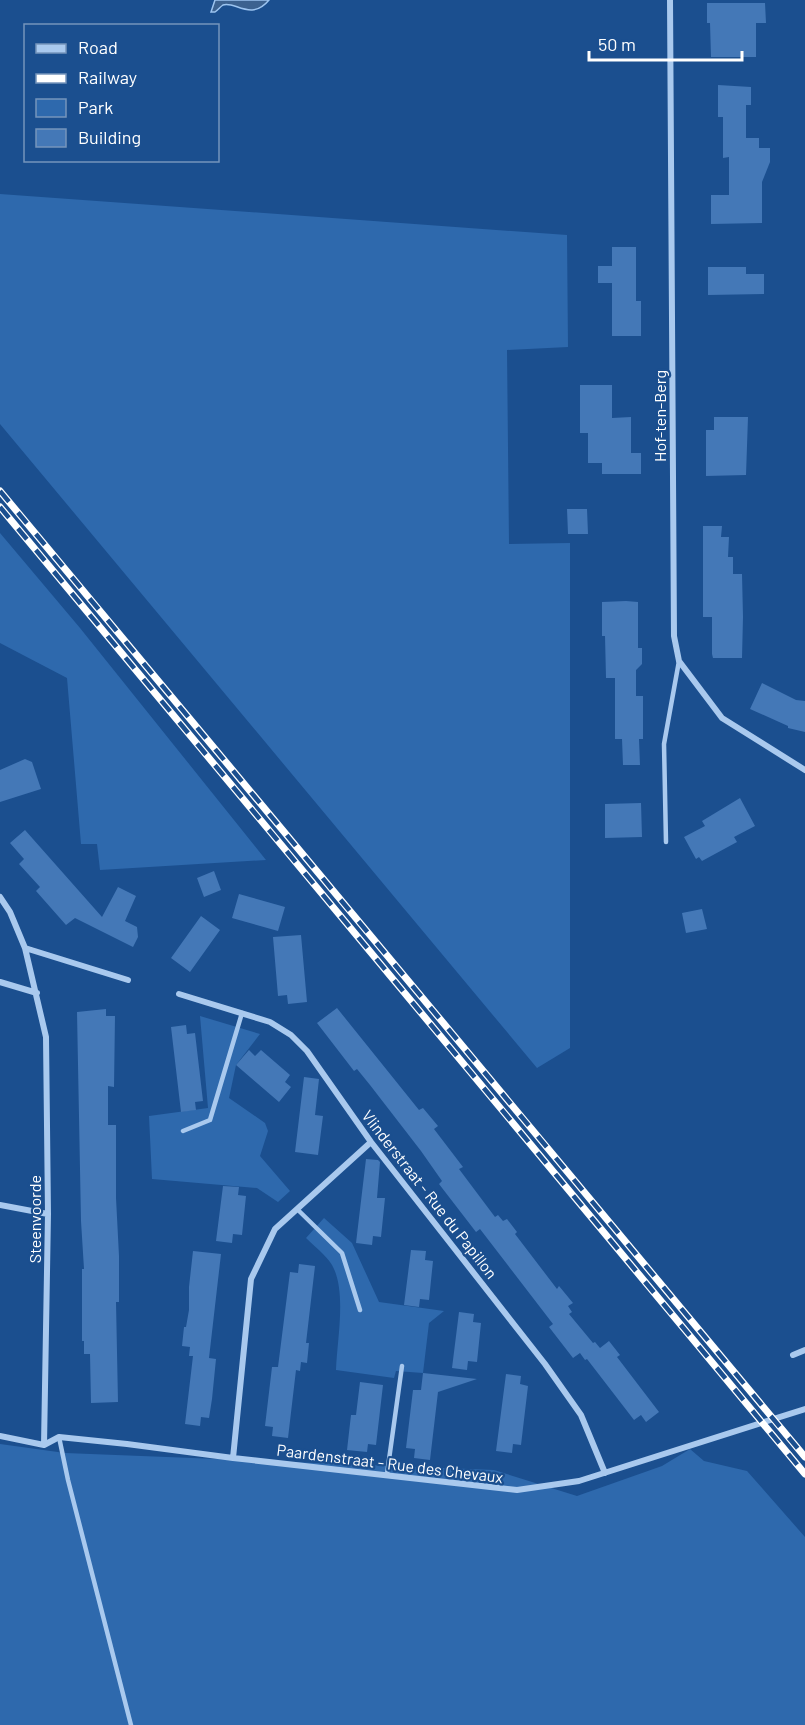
<svg xmlns="http://www.w3.org/2000/svg" width="805" height="1725" font-family="Barlow,sans-serif">
  <style>
    .green { fill: #2e69ad }
    .water { fill: #3c6290; stroke: #9cc4f0; stroke-width: 1.5 }
    .building { fill: #4478b7 }
    .lines { fill: none; stroke-linecap: round; stroke-linejoin: round }
    .service { stroke: #a9c9ee; stroke-width: 4.5 }
    .minor { stroke: #a9c9ee; stroke-width: 6 }
    .rail-casing { stroke: #fff; stroke-width: 7 }
    .rail { stroke: #1b4f8f; stroke-width: 4.5; stroke-dasharray: 14; stroke-linecap: butt }
    .labels { text-anchor: middle; dominant-baseline: central; stroke-width: 4.5; stroke-linejoin: round; paint-order: stroke }
    .street-label { font-size: 16px; fill: #fff; stroke: #1b4f8f }
  </style>
  <rect width="100%" height="100%" fill="#1b4f8f"/>
  <path class="green" d="M 0,194 L 567,235 L 568,347 L 507,350 L 509,544 L 570,543 L 570,1048 L 537,1068 L 0,424 Z
    M 0,533 L 80,628 L 266,860 L 100,870 L 97,844 L 81,844 L 67,678 L 0,643 Z
    M 200,1016 L 260,1034 L 236,1065 L 229,1098 L 265,1123 L 268,1131 L 260,1156 L 290,1191 L 278,1202 L 257,1188 L 152,1179 L 149,1116 L 208,1108 Z
    M 324,1218 L 352,1243 L 379,1302 L 444,1311 L 429,1323 L 423,1373 L 396,1371 L 394,1378 L 336,1370 C 337,1340 347,1291 332,1265 C 326,1255 314,1246 306,1238 Z
    M 0,1444 L 65,1453 L 494,1470 L 577,1496 L 662,1466 L 690,1449 L 704,1461 L 747,1471 L 805,1537 L 805,1725 L 0,1725 Z"/>
  <path class="water" d="M 215,0 L 269,0 C 251,22 234,0 223,5 C 220,7 218,10 215,12 L 211,12 Z"/>
  <path class="building" d="M 707,3 L 765,3 L 766,23 L 756,23 L 756,57 L 711,57 L 710,23 L 707,23 Z
    M 718,85 L 751,87 L 751,105 L 746,105 L 746,138 L 759,138 L 759,148 L 770,148 L 770,162 L 762,182 L 762,223 L 711,224 L 711,195 L 729,195 L 729,157 L 723,158 L 723,117 L 718,117 Z
    M 612,247 L 636,247 L 636,301 L 641,301 L 641,336 L 612,336 L 612,283 L 598,283 L 598,266 L 612,266 Z
    M 708,267 L 746,267 L 746,274 L 764,274 L 764,294 L 708,295 Z
    M 580,385 L 612,385 L 612,418 L 631,417 L 631,453 L 641,453 L 641,474 L 602,474 L 602,463 L 588,463 L 588,433 L 580,433 Z
    M 714,417 L 748,417 L 746,475 L 706,476 L 706,430 L 714,430 Z
    M 567,509 L 587,509 L 588,534 L 568,534 Z
    M 703,526 L 722,526 L 721,537 L 729,537 L 728,557 L 733,557 L 733,574 L 742,574 L 743,617 L 742,658 L 713,658 L 712,654 L 712,617 L 703,617 Z
    M 626,601 L 638,602 L 638,648 L 642,648 L 642,664 L 636,670 L 636,696 L 643,696 L 643,739 L 639,739 L 640,765 L 623,765 L 622,739 L 615,739 L 615,678 L 606,678 L 605,636 L 602,636 L 602,602 Z
    M 762,683 L 796,700 L 805,701 L 805,732 L 788,728 L 788,726 L 750,709 Z
    M 25,759 L 32,762 L 41,789 L 0,802 L 0,770 Z
    M 740,798 L 755,826 L 734,837 L 737,842 L 702,861 L 699,857 L 696,859 L 684,837 L 705,826 L 702,821 Z
    M 641,803 L 642,837 L 605,838 L 605,804 Z
    M 25,830 L 102,917 L 118,887 L 136,896 L 125,921 L 137,927 L 138,937 L 133,947 L 75,918 L 66,925 L 36,891 L 40,887 L 19,864 L 24,859 L 10,843 Z
    M 214,871 L 221,890 L 204,897 L 197,878 Z
    M 239,894 L 285,907 L 278,931 L 232,918 Z
    M 702,909 L 707,929 L 686,933 L 682,913 Z
    M 201,916 L 220,930 L 190,972 L 171,958 Z
    M 301,935 L 307,1002 L 288,1004 L 287,995 L 278,996 L 273,937 Z
    M 337,1008 L 419,1110 L 423,1108 L 438,1126 L 434,1129 L 463,1167 L 459,1169 L 495,1217 L 498,1215 L 503,1221 L 507,1219 L 517,1232 L 515,1234 L 557,1289 L 559,1286 L 573,1303 L 568,1306 L 572,1312 L 569,1314 L 593,1343 L 595,1342 L 600,1348 L 609,1341 L 620,1355 L 617,1357 L 659,1412 L 646,1422 L 641,1415 L 634,1420 L 587,1359 L 585,1360 L 580,1353 L 573,1358 L 549,1327 L 553,1324 L 480,1229 L 476,1232 L 439,1184 L 442,1181 L 421,1151 L 370,1085 L 357,1069 L 354,1071 L 317,1023 Z
    M 106,1009 L 106,1016 L 115,1016 L 114,1087 L 108,1086 L 108,1125 L 116,1125 L 116,1198 L 119,1256 L 119,1302 L 116,1302 L 118,1402 L 91,1403 L 90,1354 L 84,1354 L 84,1341 L 82,1341 L 82,1269 L 84,1269 L 81,1221 L 77,1012 Z
    M 186,1025 L 187,1034 L 195,1033 L 203,1101 L 195,1102 L 196,1110 L 181,1112 L 171,1027 Z
    M 249,1050 L 255,1056 L 261,1050 L 290,1075 L 285,1082 L 291,1087 L 279,1102 L 236,1065 Z
    M 304,1077 L 319,1079 L 315,1115 L 323,1116 L 318,1155 L 295,1152 Z
    M 366,1159 L 378,1160 L 380,1162 L 377,1198 L 385,1198 L 381,1237 L 373,1236 L 372,1245 L 356,1243 Z
    M 223,1186 L 239,1187 L 238,1195 L 246,1196 L 242,1235 L 233,1234 L 232,1243 L 216,1241 Z
    M 411,1250 L 426,1251 L 425,1260 L 433,1261 L 429,1300 L 420,1299 L 419,1307 L 404,1305 Z
    M 193,1251 L 221,1254 L 209,1358 L 216,1359 L 212,1399 L 209,1418 L 201,1417 L 200,1426 L 185,1424 L 193,1356 L 189,1356 L 190,1347 L 182,1346 L 184,1327 L 186,1327 L 189,1310 L 189,1287 Z
    M 299,1264 L 315,1266 L 306,1343 L 309,1343 L 307,1363 L 301,1362 L 300,1371 L 296,1370 L 288,1438 L 272,1436 L 273,1427 L 265,1426 L 272,1367 L 278,1367 L 290,1272 L 298,1273 Z
    M 459,1312 L 474,1314 L 473,1322 L 481,1323 L 477,1362 L 468,1361 L 467,1370 L 452,1368 Z
    M 423,1373 L 477,1379 L 438,1392 L 430,1460 L 414,1458 L 415,1449 L 406,1448 L 413,1390 L 421,1390 Z
    M 506,1374 L 521,1376 L 520,1384 L 528,1386 L 521,1445 L 513,1444 L 512,1453 L 496,1451 Z
    M 360,1382 L 383,1385 L 376,1445 L 368,1444 L 367,1452 L 347,1450 L 351,1415 L 356,1415 Z"/>
  <g class="lines">
    <path class="service" d="M 666,842 L 664,744 L 679,661
      M 183,1131 L 210,1120 L 242,1013
      M 297,1209 L 342,1253 L 360,1310
      M 59,1437 L 68,1480 L 131,1725
      M 387,1474 L 402,1366"/>
    <path class="minor" d="M 670,0 L 674,636 L 679,661 L 722,718 L 805,770
      M 0,897 L 10,912 L 25,948 L 46,1037 L 48,1214 L 44,1445
      M 25,948 L 128,980
      M 0,982 L 37,993
      M 179,994 L 270,1022 L 291,1035 L 307,1051 L 371,1142 L 545,1364 L 581,1415 L 605,1473
      M 0,1205 L 48,1214
      M 793,1355 L 805,1350
      M 0,1436 L 44,1445 L 59,1437 L 127,1444 L 233,1458 L 517,1490 L 579,1481 L 805,1409
      M 233,1458 L 251,1279 L 275,1229 L 371,1142"/>
    <defs>
      <path id="rail" d="M 0,491 L 805,1457
        M 0,507 L 805,1474"/>
    </defs>
    <use href="#rail" class="rail-casing"/>
    <use href="#rail" class="rail"/>
  </g>
  <g class="labels">
    <g class="street-label">
      <text transform="translate(659 416) rotate(-90)">Hof-ten-Berg</text>
      <text transform="translate(430 1194) rotate(52)">Vlinderstraat - Rue du Papillon</text>
      <text transform="translate(34 1219) rotate(-90)">Steenvoorde</text>
      <text transform="translate(390 1463) rotate(7)">Paardenstraat - Rue des Chevaux</text>
    </g>
  </g>
  <rect x="24" y="24" width="195" height="138" fill="#1b4f8f" stroke="#7695bc" stroke-width="1.5"/>
  <rect x="36" y="44" width="30" height="9" fill="#a9c9ee" stroke="#7695bc" stroke-width="1.5"/>
  <text x="78" y="54" font-size="18" fill="#ffffff">Road</text>
  <rect x="36" y="74" width="30" height="9" fill="#ffffff" stroke="#7695bc" stroke-width="1.5"/>
  <text x="78" y="84" font-size="18" fill="#ffffff">Railway</text>
  <rect x="36" y="99" width="30" height="18" fill="#2e69ad" stroke="#7695bc" stroke-width="1.5"/>
  <text x="78" y="114" font-size="18" fill="#ffffff">Park</text>
  <rect x="36" y="129" width="30" height="18" fill="#4478b7" stroke="#7695bc" stroke-width="1.5"/>
  <text x="78" y="144" font-size="18" fill="#ffffff">Building</text>
  <path d="M589 51v9h153v-9" fill="none" stroke="#ffffff" stroke-width="3"/>
  <text x="598" y="51" font-size="18" fill="#ffffff" stroke="#1b4f8f" stroke-width="4.5" paint-order="stroke">50 m</text>
</svg>
